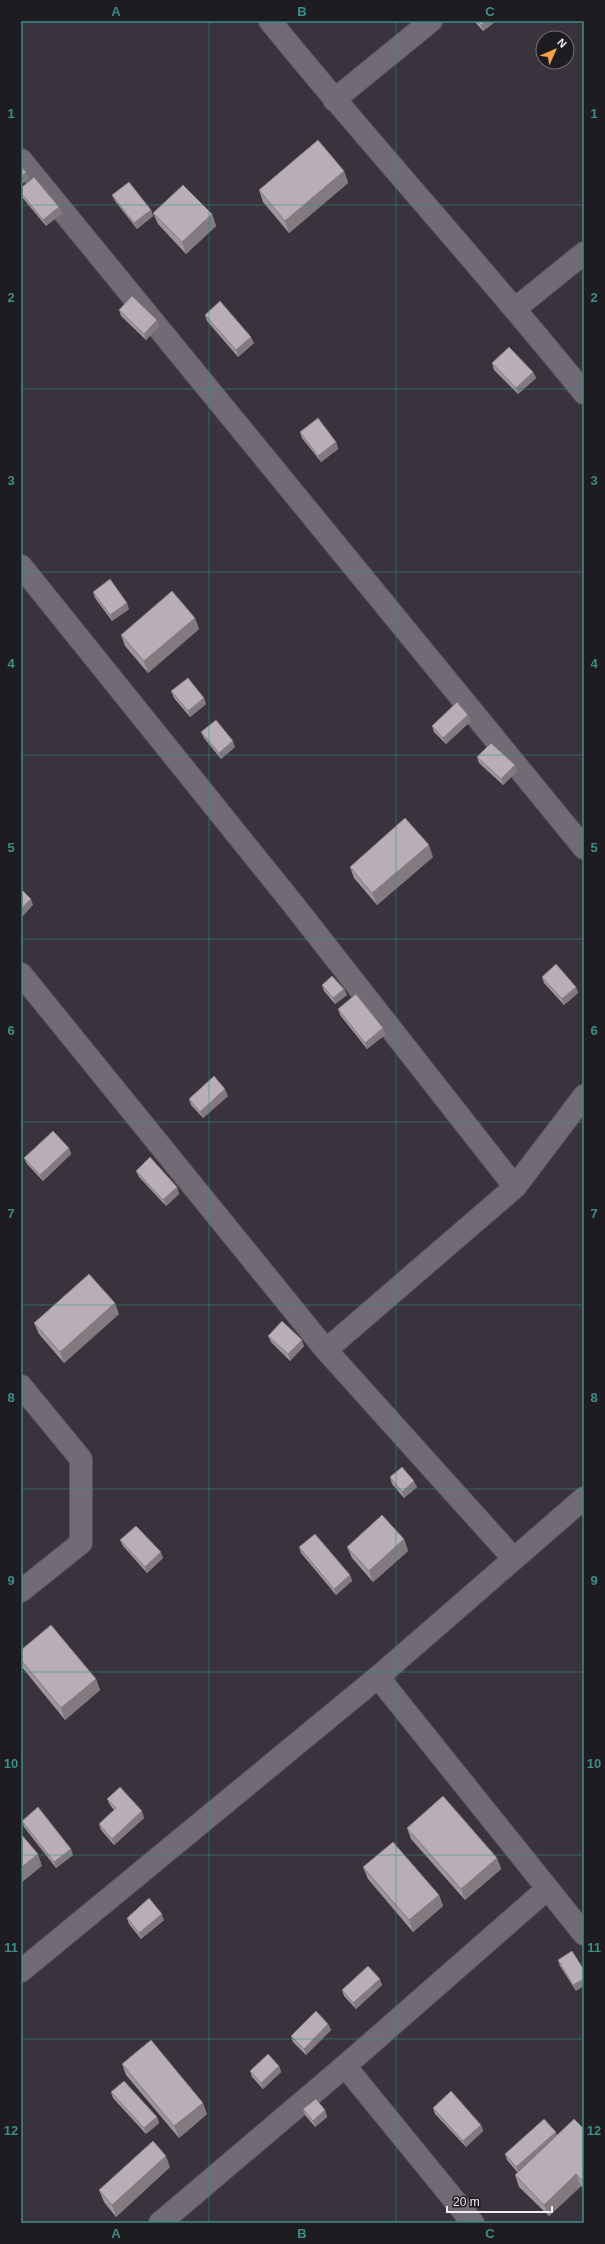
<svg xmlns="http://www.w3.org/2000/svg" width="605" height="2244" font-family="Helvetica,sans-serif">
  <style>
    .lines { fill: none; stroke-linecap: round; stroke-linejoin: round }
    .minor-casing { stroke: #565259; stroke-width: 24 }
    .minor { stroke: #706b75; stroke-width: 22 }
    .wall { fill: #9f969d }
    .shaded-wall { fill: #827a7f }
    .building { fill: #b9aeb6; stroke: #827a7f }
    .grid { fill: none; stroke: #3c8e89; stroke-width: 1; stroke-opacity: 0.55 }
    .neatline { fill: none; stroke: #3c8e89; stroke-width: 1.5 }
    .grid-label { font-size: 13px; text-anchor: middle; font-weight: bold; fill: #3c8e89 }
  </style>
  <rect width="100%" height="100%" fill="#38333c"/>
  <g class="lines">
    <defs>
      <path id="minor" d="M 270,21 C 372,147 482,266 584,393
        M 334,100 L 431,21
        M 21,160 L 584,848
        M 516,308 L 584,253
        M 21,566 L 293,904 L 515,1187
        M 21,974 L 326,1350 L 515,1187 L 584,1096
        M 326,1350 L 514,1559
        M 21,1386 L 81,1459 L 81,1543 L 21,1591
        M 378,1677 L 584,1934
        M 21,1971 L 378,1677 L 584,1498
        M 345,2066 L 473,2223
        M 160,2223 L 345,2066 L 547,1889"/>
    </defs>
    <use href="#minor" class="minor-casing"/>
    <use href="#minor" class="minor"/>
  </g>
  <path class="wall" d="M 474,21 L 496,21 L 483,31 Z
    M 344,171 L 348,183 L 289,233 L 263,202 L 259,190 Z
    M 21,188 L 59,207 L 62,213 L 46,226 L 21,196 Z
    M 112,195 L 151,210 L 153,216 L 137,229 L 115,201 Z
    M 153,213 L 212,214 L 216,226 L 186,254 L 158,224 Z
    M 119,310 L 157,320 L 159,326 L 146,340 L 121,316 Z
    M 205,315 L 254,343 L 238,357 L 207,321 Z
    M 492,363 L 533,372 L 536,378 L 518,394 L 494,370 Z
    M 300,432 L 336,442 L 338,449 L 321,462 L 302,438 Z
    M 93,592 L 129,609 L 112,621 L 95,598 Z
    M 195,618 L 199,629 L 148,673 L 125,646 L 121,635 Z
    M 171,691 L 206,704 L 190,717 L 174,698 Z
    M 468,715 L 471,721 L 446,744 L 434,732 L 432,726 Z
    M 201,732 L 235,747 L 221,759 L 204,738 Z
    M 477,757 L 517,771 L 503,785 L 479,763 Z
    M 433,857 L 377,905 L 354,878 L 350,867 Z
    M 542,977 L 576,987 L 578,993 L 564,1005 L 544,983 Z
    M 322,985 L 344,989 L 347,995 L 335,1004 L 324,991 Z
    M 338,1009 L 386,1034 L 367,1049 L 340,1015 Z
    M 228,1096 L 203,1118 L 191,1105 L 189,1099 Z
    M 69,1148 L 71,1154 L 43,1181 L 27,1164 L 24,1158 Z
    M 136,1171 L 177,1187 L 179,1194 L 166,1206 L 139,1177 Z
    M 119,1314 L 64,1363 L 39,1334 L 34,1323 Z
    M 268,1336 L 304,1346 L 290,1361 L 271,1342 Z
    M 390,1477 L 417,1487 L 404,1498 L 392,1484 Z
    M 404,1539 L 408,1551 L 373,1582 L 352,1558 L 347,1547 Z
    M 120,1540 L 163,1558 L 147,1573 L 123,1546 Z
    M 299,1547 L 350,1575 L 352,1581 L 336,1595 L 301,1553 Z
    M 21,1650 L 96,1679 L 100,1690 L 65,1720 L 21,1666 Z
    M 107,1799 L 144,1818 L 114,1845 L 101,1830 L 99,1824 L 114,1810 L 110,1805 Z
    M 22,1821 L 73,1855 L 56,1868 L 24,1827 Z
    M 407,1828 L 497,1858 L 501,1869 L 465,1900 L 411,1839 Z
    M 363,1867 L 439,1895 L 443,1906 L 413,1932 L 368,1879 Z
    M 127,1918 L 164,1920 L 141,1939 L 129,1924 Z
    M 572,1951 L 576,1991 L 560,1966 L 558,1960 Z
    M 382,1985 L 356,2009 L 344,1996 L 342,1990 Z
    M 328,2024 L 331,2030 L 306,2055 L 293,2042 L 291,2036 Z
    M 122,2064 L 207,2114 L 179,2138 L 126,2075 Z
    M 279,2066 L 281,2072 L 263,2089 L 252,2077 L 250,2071 Z
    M 111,2092 L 157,2117 L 159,2123 L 146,2134 L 113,2098 Z
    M 433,2108 L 481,2125 L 483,2131 L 466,2147 L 435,2114 Z
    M 303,2109 L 325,2110 L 327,2117 L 315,2127 L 305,2115 Z
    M 584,2129 L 584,2189 L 581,2186 L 549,2216 L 519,2187 L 515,2175 L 518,2173 L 507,2160 L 505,2154 L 557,2135 Z
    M 170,2167 L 116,2217 L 104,2202 L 99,2190 Z"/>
  <path class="shaded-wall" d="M 486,21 L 496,21 L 483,31 L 481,25 Z
    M 344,171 L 348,183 L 289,233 L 285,221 Z
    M 26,172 L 29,178 L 21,185 L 21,177 Z
    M 59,207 L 62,213 L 46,226 L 43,220 Z
    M 151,210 L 153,216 L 137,229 L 134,223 Z
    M 212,214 L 216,226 L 186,254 L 182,242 Z
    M 157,320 L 159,326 L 146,340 L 144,334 Z
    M 251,337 L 254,343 L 238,357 L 236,350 Z
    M 533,372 L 536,378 L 518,394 L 516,388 Z
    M 336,442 L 338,449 L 321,462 L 318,456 Z
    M 127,603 L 129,609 L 112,621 L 110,615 Z
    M 195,618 L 199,629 L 148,673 L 144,661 Z
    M 204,698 L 206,704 L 190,717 L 188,711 Z
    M 468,715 L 471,721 L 446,744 L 443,738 Z
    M 233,741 L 235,747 L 221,759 L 219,753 Z
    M 515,765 L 517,771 L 503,785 L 501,779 Z
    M 429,845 L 433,857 L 377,905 L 372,893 Z
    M 31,899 L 33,905 L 21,918 L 21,909 Z
    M 576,987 L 578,993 L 564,1005 L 562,999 Z
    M 344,989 L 347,995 L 335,1004 L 333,998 Z
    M 383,1028 L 386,1034 L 367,1049 L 365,1043 Z
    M 225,1089 L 228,1096 L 203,1118 L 200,1112 Z
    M 69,1148 L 71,1154 L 43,1181 L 40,1175 Z
    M 177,1187 L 179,1194 L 166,1206 L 163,1200 Z
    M 115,1303 L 119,1314 L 64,1363 L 60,1352 Z
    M 302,1340 L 304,1346 L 290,1361 L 288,1354 Z
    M 414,1481 L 417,1487 L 404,1498 L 402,1492 Z
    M 404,1539 L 408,1551 L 373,1582 L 369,1571 Z
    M 161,1552 L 163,1558 L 147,1573 L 145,1567 Z
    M 350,1575 L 352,1581 L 336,1595 L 334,1589 Z
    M 96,1679 L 100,1690 L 65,1720 L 61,1708 Z
    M 142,1811 L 144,1818 L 114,1845 L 112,1839 Z
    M 71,1849 L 73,1855 L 56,1868 L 54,1862 Z
    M 38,1854 L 42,1866 L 21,1883 L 21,1868 Z
    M 497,1858 L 501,1869 L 465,1900 L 461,1889 Z
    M 439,1895 L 443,1906 L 413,1932 L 409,1920 Z
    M 162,1914 L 164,1920 L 141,1939 L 139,1933 Z
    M 380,1979 L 382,1985 L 356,2009 L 353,2003 Z
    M 584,1979 L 584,1986 L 576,1991 L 573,1985 Z
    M 328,2024 L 331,2030 L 306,2055 L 304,2049 Z
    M 279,2066 L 281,2072 L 263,2089 L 261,2083 Z
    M 203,2103 L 207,2114 L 179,2138 L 174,2126 Z
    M 325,2110 L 327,2117 L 315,2127 L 313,2121 Z
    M 157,2117 L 159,2123 L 146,2134 L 144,2128 Z
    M 481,2125 L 483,2131 L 466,2147 L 463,2141 Z
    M 556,2132 L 558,2138 L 519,2174 L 516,2167 Z
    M 166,2156 L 170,2167 L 116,2217 L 112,2205 Z
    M 576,2174 L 581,2186 L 549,2216 L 544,2205 Z"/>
  <path class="building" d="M 477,21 L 486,21 L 481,25 Z
    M 318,140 L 344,171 L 285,221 L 259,190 Z
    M 21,166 L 26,172 L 21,177 Z
    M 34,177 L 59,207 L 43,220 L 21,193 L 21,188 Z
    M 129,182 L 151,210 L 134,223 L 112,195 Z
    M 183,185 L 212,214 L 182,242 L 153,213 Z
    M 132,296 L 157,320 L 144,334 L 119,310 Z
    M 220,301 L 251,337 L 236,350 L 205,315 Z
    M 509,347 L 533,372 L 516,388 L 492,363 Z
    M 318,418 L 336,442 L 318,456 L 300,432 Z
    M 110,579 L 127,603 L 110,615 L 93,592 Z
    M 172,591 L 195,618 L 144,661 L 121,635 Z
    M 188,678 L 204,698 L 188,711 L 171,691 Z
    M 457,702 L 468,715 L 443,738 L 432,726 Z
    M 216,720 L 233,741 L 219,753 L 201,732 Z
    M 491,743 L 515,765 L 501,779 L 477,757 Z
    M 405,818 L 429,845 L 372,893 L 350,867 Z
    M 21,889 L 31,899 L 21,909 Z
    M 556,964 L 576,987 L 562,999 L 542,977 Z
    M 332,976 L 344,989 L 333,998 L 322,985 Z
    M 356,994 L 383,1028 L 365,1043 L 338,1009 Z
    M 214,1076 L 225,1089 L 200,1112 L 189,1099 Z
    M 53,1131 L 69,1148 L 40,1175 L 24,1158 Z
    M 150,1157 L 177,1187 L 163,1200 L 136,1171 Z
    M 89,1274 L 115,1303 L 60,1352 L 34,1323 Z
    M 282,1321 L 302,1340 L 288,1354 L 268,1336 Z
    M 402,1467 L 414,1481 L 402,1492 L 390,1477 Z
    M 382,1515 L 404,1539 L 369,1571 L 347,1547 Z
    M 136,1526 L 161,1552 L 145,1567 L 120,1540 Z
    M 315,1534 L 350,1575 L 334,1589 L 299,1547 Z
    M 51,1625 L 96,1679 L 61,1708 L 21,1660 L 21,1650 Z
    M 120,1787 L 142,1811 L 112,1839 L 99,1824 L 116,1808 L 107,1799 Z
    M 443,1796 L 497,1858 L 461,1889 L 407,1828 Z
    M 38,1807 L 71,1849 L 54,1862 L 22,1821 Z
    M 21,1834 L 38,1854 L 21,1868 Z
    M 393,1842 L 439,1895 L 409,1920 L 363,1867 Z
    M 149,1898 L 162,1914 L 139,1933 L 127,1918 Z
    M 572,1951 L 584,1970 L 584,1979 L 573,1985 L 558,1960 Z
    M 368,1966 L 380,1979 L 353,2003 L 342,1990 Z
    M 316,2011 L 328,2024 L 304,2049 L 291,2036 Z
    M 151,2040 L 203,2103 L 174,2126 L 122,2064 Z
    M 268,2054 L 279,2066 L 261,2083 L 250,2071 Z
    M 124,2081 L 157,2117 L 144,2128 L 111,2092 Z
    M 451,2091 L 481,2125 L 463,2141 L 433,2108 Z
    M 316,2099 L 325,2110 L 313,2121 L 303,2109 Z
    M 544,2119 L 556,2132 L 516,2167 L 505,2154 Z
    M 574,2119 L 584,2129 L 584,2182 L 576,2174 L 544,2205 L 515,2175 Z
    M 153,2141 L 166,2156 L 112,2205 L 99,2190 Z"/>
  <path class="grid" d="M 209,21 L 209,2223M 396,21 L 396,2223M 21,205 L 584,205M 21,389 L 584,389M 21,572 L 584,572M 21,755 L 584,755M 21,939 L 584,939M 21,1122 L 584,1122M 21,1305 L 584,1305M 21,1489 L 584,1489M 21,1672 L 584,1672M 21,1855 L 584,1855M 21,2039 L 584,2039"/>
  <rect width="605" height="2244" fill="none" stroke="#1e1c20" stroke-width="44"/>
  <g transform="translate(555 50) rotate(45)"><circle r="19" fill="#1e1c20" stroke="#727074"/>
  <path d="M0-3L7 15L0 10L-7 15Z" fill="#f5a346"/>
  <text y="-6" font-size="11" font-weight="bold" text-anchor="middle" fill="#f1edf3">N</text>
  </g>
  <path d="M447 2206v6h105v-6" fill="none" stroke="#f1edf3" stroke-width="2"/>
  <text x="453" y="2206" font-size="12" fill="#f1edf3" stroke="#1e1c20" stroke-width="3" paint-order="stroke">20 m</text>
  <rect x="22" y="22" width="561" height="2200" class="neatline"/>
  <g class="grid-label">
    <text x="116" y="16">A</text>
    <text x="302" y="16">B</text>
    <text x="490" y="16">C</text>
    <text x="11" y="118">1</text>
    <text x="594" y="118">1</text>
    <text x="11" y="302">2</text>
    <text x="594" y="302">2</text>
    <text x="11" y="485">3</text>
    <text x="594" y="485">3</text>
    <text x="11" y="668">4</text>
    <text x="594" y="668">4</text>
    <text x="11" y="852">5</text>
    <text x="594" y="852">5</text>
    <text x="11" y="1035">6</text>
    <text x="594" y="1035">6</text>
    <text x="11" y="1218">7</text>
    <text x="594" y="1218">7</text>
    <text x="11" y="1402">8</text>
    <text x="594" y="1402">8</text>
    <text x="11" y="1585">9</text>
    <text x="594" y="1585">9</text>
    <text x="11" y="1768">10</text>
    <text x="594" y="1768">10</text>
    <text x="11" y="1952">11</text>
    <text x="594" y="1952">11</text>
    <text x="11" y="2135">12</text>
    <text x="594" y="2135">12</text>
    <text x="116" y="2238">A</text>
    <text x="302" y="2238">B</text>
    <text x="490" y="2238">C</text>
  </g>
</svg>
